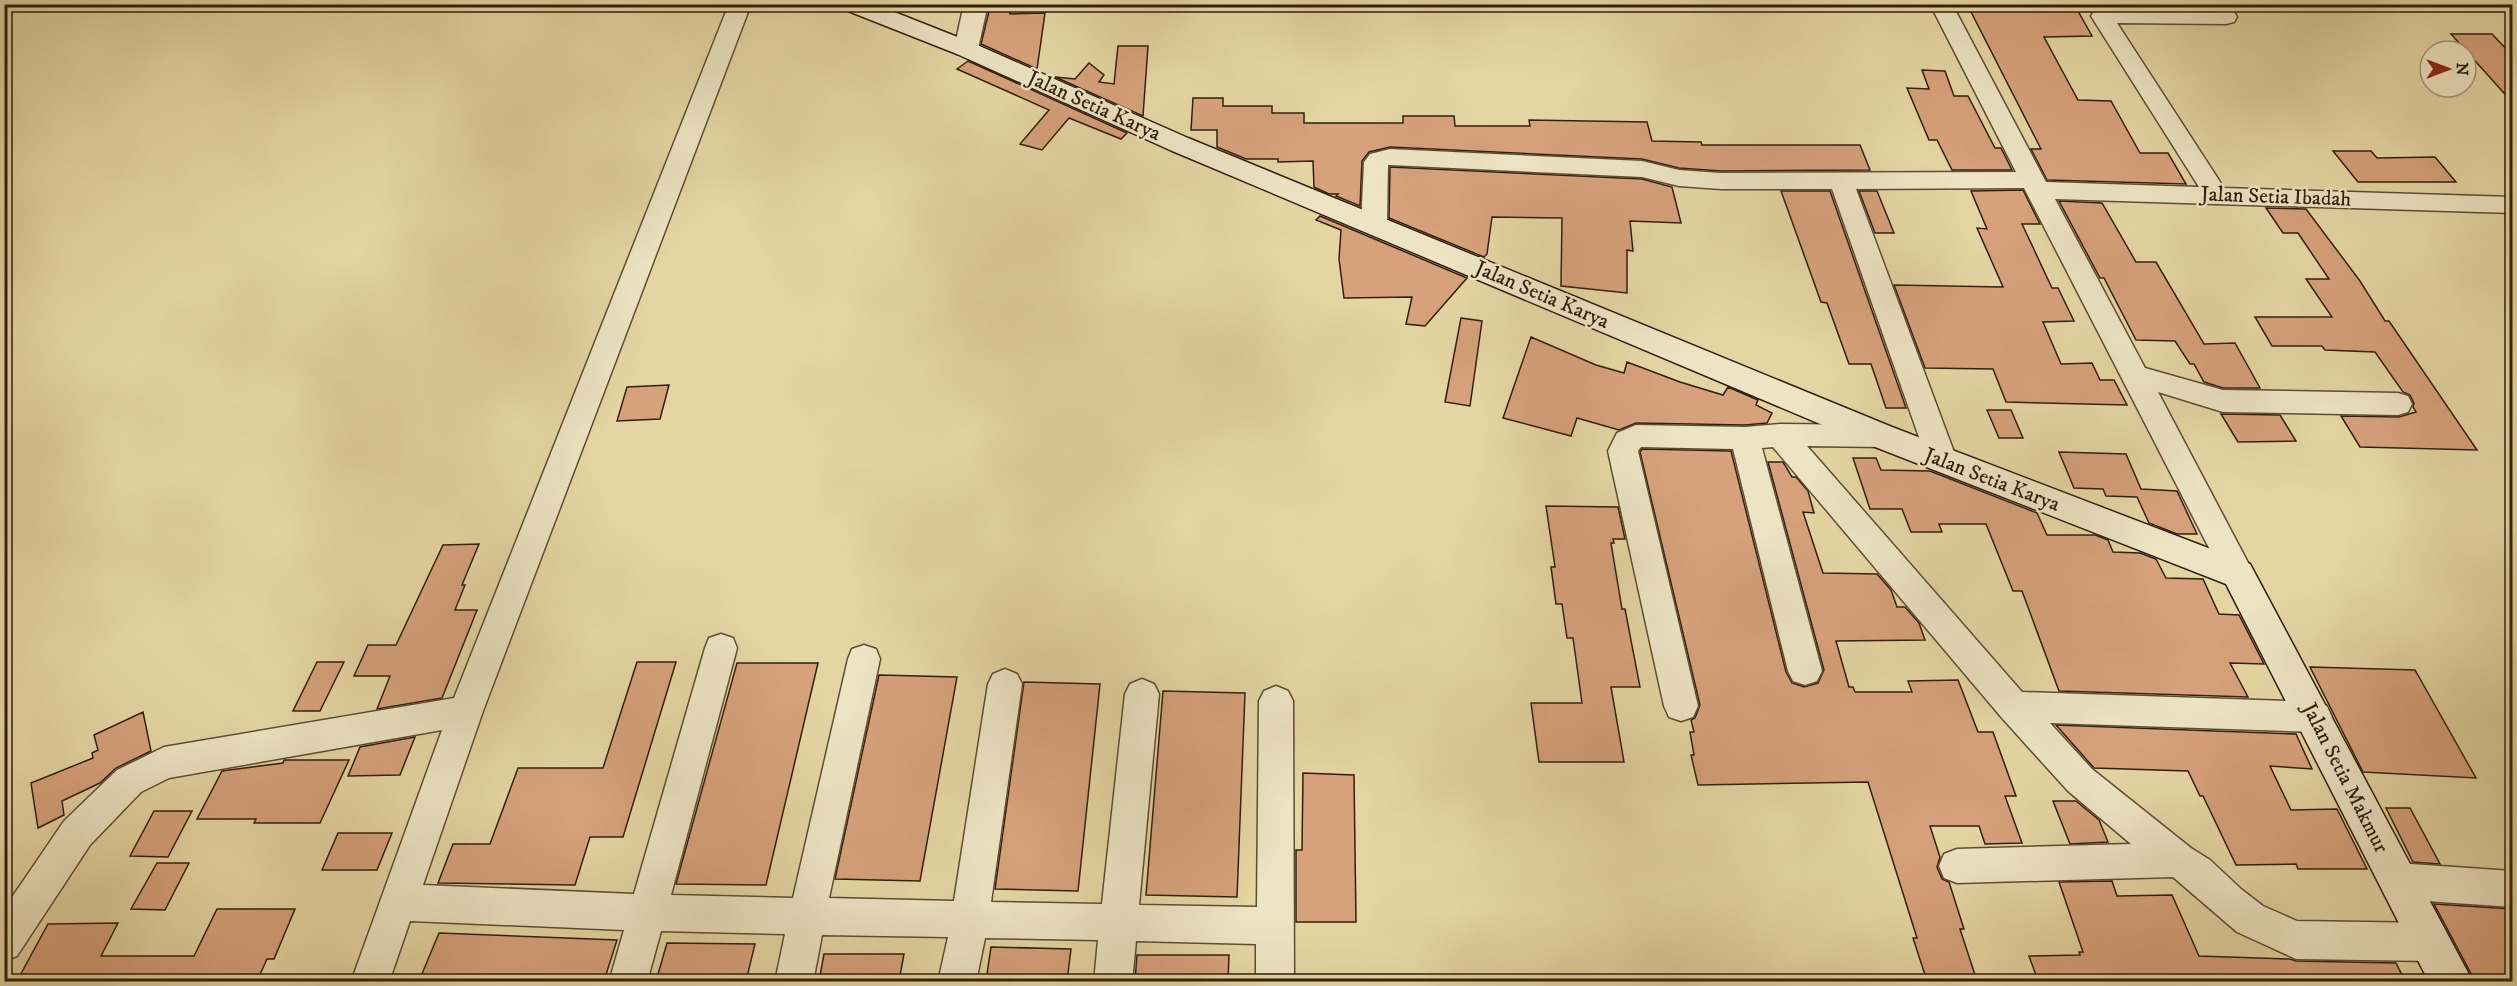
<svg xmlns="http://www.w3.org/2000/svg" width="2517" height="986" font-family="'IM FELL DW Pica',serif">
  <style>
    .building { fill: #d6a17b; stroke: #311f0e; stroke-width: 1.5 }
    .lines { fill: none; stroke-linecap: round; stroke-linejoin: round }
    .minor-casing { stroke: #5e4d33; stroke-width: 3 }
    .tertiary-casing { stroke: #5e4d33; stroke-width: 3 }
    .secondary-casing { stroke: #311f0e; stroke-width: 3 }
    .minor { fill: #ede4c3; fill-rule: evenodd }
    .tertiary { fill: #ede4c3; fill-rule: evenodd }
    .secondary { fill: #ede4c3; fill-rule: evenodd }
    .labels { text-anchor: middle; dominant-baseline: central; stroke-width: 5; stroke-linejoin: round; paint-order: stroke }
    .street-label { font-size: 21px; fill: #311f0e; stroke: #ede4c3 }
  </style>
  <rect width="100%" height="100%" fill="#e4d6a3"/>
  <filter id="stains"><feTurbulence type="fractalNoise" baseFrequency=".00333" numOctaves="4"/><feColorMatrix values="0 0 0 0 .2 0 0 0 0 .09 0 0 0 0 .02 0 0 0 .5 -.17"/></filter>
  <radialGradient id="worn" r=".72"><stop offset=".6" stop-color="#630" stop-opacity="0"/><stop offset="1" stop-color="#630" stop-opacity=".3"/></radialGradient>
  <path class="building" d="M 1967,4 L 2074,4 L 2092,36 L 2044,37 L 2078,100 L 2111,101 L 2140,153 L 2168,153 L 2186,184 L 2047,180 L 2031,149 L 2041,149 Z
    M 990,7 L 1011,7 L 1010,14 L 1045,13 L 1037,69 L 981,44 Z
    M 2451,34 L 2492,34 L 2512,55 L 2512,102 Z
    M 1118,46 L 1148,46 L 1143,116 L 1055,77 L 1075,79 L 1089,63 L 1104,75 L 1099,82 L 1114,84 Z
    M 968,61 L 1127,133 L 1121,139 L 1069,118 L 1042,150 L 1020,144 L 1049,110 L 957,69 Z
    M 1922,70 L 1945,71 L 1954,96 L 1968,96 L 1995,148 L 2001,148 L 2012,170 L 1952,170 L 1937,140 L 1929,140 L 1907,88 L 1929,89 Z
    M 1193,98 L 1223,98 L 1223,106 L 1272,106 L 1272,113 L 1304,113 L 1304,123 L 1403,123 L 1403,116 L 1454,116 L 1455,126 L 1530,126 L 1529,120 L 1647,122 L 1652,141 L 1701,142 L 1702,145 L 1860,145 L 1870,170 L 1721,171 L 1679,168 L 1642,159 L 1390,147 L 1369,152 L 1362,161 L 1360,206 L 1336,196 L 1338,194 L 1329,194 L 1314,187 L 1313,161 L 1278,162 L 1278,159 L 1246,159 L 1217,147 L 1217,130 L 1191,130 Z
    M 2333,151 L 2371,151 L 2377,158 L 2435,157 L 2456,182 L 2358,182 Z
    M 1390,167 L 1642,179 L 1672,187 L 1681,223 L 1630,221 L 1633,251 L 1627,250 L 1627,293 L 1561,286 L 1562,218 L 1492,217 L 1487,254 L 1484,257 L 1389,218 Z
    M 2023,190 L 2040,224 L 2022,224 L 2052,288 L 2058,288 L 2074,321 L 2043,322 L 2061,364 L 2092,363 L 2100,380 L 2114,380 L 2127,405 L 2006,402 L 1993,369 L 1925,368 L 1894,285 L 2003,287 L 1977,228 L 1987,229 L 1971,191 Z
    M 1781,191 L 1830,191 L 1906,408 L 1886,408 L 1871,364 L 1849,364 L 1827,303 L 1821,302 Z
    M 1859,191 L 1877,191 L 1894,233 L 1875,233 Z
    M 2059,201 L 2102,203 L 2136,262 L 2156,262 L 2204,344 L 2235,343 L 2260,388 L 2223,388 L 2204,382 L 2194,364 L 2190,364 L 2175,341 L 2136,340 L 2104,278 L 2100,278 Z
    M 2266,208 L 2306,209 L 2360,281 L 2385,321 L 2389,321 L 2477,450 L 2360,447 L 2341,416 L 2399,417 L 2416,412 L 2413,407 L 2414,403 L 2410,395 L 2403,392 L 2375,352 L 2325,350 L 2322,346 L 2272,346 L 2255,317 L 2332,317 L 2306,279 L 2329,279 L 2298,233 L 2283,233 Z
    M 1320,216 L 1467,278 L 1425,326 L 1406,324 L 1412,297 L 1344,298 L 1339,259 L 1341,230 L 1316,220 Z
    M 1461,318 L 1482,321 L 1470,406 L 1445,402 Z
    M 1531,337 L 1596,365 L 1624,373 L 1627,362 L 1680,382 L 1723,395 L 1728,387 L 1758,400 L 1756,405 L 1772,413 L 1767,423 L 1745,425 L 1636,423 L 1619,430 L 1577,418 L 1571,436 L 1503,418 Z
    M 669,385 L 660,419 L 617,421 L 627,387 Z
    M 1987,410 L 2011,410 L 2023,438 L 1999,438 Z
    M 2221,414 L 2280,415 L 2296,441 L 2238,442 Z
    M 1642,449 L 1731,451 L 1786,672 L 1792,683 L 1804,687 L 1818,683 L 1824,670 L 1768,462 L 1783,462 L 1792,477 L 1796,477 L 1808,491 L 1814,513 L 1803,512 L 1823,573 L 1877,574 L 1891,590 L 1897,607 L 1905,607 L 1919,623 L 1925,640 L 1836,641 L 1849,687 L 1853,687 L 1855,692 L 1912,692 L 1908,681 L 1958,680 L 1978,732 L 1993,732 L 2016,796 L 2005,796 L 2022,843 L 1985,844 L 1979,826 L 1930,826 L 1940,857 L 1937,867 L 1942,879 L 1949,882 L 1964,929 L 1960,929 L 1977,981 L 1927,981 L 1913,938 L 1917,938 L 1868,782 L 1698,785 L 1691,755 L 1694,755 L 1690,732 L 1694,732 L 1691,720 L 1695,718 L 1700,705 L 1640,452 Z
    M 2059,452 L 2126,454 L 2141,489 L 2177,491 L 2197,534 L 2177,534 L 2149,523 L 2137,497 L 2106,496 L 2103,489 L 2074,488 Z
    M 1853,458 L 1876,458 L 1881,470 L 1930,471 L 2037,513 L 2047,535 L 2095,535 L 2108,540 L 2113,552 L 2140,553 L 2156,559 L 2166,578 L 2203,579 L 2219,614 L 2239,615 L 2264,664 L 2230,663 L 2248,697 L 2059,691 L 2022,591 L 2013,591 L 1986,524 L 1939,524 L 1942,532 L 1911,532 L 1902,509 L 1870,509 Z
    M 1546,506 L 1618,507 L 1625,539 L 1613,539 L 1614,543 L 1611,543 L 1622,609 L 1625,609 L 1640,687 L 1611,687 L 1624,762 L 1539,762 L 1531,703 L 1582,703 L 1573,638 L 1567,638 L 1562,604 L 1556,604 L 1551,567 L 1555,567 Z
    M 479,544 L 462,585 L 465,585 L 455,610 L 477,610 L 442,698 L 377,709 L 390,676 L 354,676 L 368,645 L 396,645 L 443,545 Z
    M 317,662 L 344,662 L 320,711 L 293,711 Z
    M 637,662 L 676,662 L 623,837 L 590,837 L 575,885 L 438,883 L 453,844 L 490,844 L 518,768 L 603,768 Z
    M 737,663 L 818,663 L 766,885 L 676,884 Z
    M 2310,667 L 2415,670 L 2476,778 L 2363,772 Z
    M 879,675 L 957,677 L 920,881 L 835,879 Z
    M 1024,682 L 1100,684 L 1078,891 L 995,889 Z
    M 1163,691 L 1245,693 L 1237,897 L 1146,895 Z
    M 143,712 L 151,751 L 116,768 L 100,783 L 62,801 L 64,815 L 38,828 L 31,783 L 93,758 L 92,753 L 98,750 L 94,735 Z
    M 2056,725 L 2296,734 L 2312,769 L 2270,766 L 2291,810 L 2337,809 L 2367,869 L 2298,869 L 2296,864 L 2236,865 L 2203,796 L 2200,796 L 2188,771 L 2094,768 Z
    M 415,737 L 400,775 L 348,776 L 360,747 Z
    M 284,760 L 349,760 L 320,823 L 254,823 L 256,819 L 197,819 L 222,771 L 283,763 Z
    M 1303,773 L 1354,775 L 1356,922 L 1296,922 L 1296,850 L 1302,850 Z
    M 2053,801 L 2076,801 L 2099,820 L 2108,842 L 2070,844 Z
    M 2386,808 L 2410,808 L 2440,864 L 2413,862 Z
    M 154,811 L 192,811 L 168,857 L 130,856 Z
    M 338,833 L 392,833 L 377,870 L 322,870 Z
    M 157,863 L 189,863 L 165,910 L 131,909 Z
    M 2112,881 L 2117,896 L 2172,895 L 2199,956 L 2290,959 L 2296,961 L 2396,963 L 2405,981 L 2038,981 L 2029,956 L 2080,955 L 2079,952 L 2083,952 L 2059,882 Z
    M 2434,904 L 2512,909 L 2512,981 L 2475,981 Z
    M 217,909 L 295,909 L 274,959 L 267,959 L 257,981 L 17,981 L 48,924 L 118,923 L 101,956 L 194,956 Z
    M 439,933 L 617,940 L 604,981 L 419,981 Z
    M 667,943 L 755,944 L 746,981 L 656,981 Z
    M 991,947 L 1071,949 L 1067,981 L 986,981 Z
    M 824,954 L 904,954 L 899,981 L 819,981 Z
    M 1137,955 L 1229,955 L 1228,981 L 1135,981 Z"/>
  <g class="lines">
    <defs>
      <path id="minor" d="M 729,4 L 751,4 L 483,711 L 423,885 L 634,894 L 705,648 L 709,638 L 721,634 L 733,638 L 737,648 L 671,895 L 793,898 L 848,659 L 852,649 L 864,645 L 876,649 L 880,659 L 829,898 L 954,901 L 988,684 L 993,674 L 1005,669 L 1017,674 L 1022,684 L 991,902 L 1102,904 L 1125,694 L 1130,684 L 1142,679 L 1154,684 L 1159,694 L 1139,905 L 1257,907 L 1259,701 L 1264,691 L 1276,686 L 1288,691 L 1293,701 L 1294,982 L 1256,982 L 1256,944 L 1136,941 L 1132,982 L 1094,982 L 1098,940 L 985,938 L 976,982 L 938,982 L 948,937 L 822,935 L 813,982 L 775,982 L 785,934 L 661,931 L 647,982 L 609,982 L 624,930 L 410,921 L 389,982 L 351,982 L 442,730 L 169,778 L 141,792 L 90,845 L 17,956 L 4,961 L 4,909 L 64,821 L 117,770 L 164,747 L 454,698 Z
        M 1930,4 L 1952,4 L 2046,182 L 2199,187 L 2091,16 L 2094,11 L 2102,9 L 2226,10 L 2234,12 L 2237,17 L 2234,22 L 2226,24 L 2117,23 L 2224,188 L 2512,197 L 2512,213 L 2055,199 L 2145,368 L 2223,390 L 2398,393 L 2408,396 L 2412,404 L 2408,412 L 2398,415 L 2223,412 L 2158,392 L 2254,574 L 2249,583 L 2238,587 L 2227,583 L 2024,188 L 1856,189 L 1957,460 L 1952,468 L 1942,471 L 1932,468 L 1927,460 L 1832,189 L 1721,189 L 1679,186 L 1642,177 L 1390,165 L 1388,165 L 1387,225 L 1383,231 L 1374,233 L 1365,231 L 1361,225 L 1364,162 L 1370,154 L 1390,149 L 1642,161 L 1679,170 L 1721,173 L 2016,172 Z
        M 1780,424 L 1881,425 L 1891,428 L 1896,436 L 1891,444 L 1881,447 L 1807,446 L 2022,692 L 2315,702 L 2327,706 L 2332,717 L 2327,728 L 2315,732 L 2050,723 L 2092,769 L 2191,848 L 2210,860 L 2241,889 L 2263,906 L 2297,921 L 2431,923 L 2444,929 L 2450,942 L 2444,955 L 2431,961 L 2296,959 L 2237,932 L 2173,877 L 1957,883 L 1944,878 L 1939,866 L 1944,854 L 1957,849 L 2131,844 L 2068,791 L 2002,718 L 1773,447 L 1762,448 L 1822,671 L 1817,681 L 1805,685 L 1793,681 L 1788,671 L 1733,449 L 1641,447 L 1638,451 L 1698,706 L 1693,717 L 1681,721 L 1669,717 L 1664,706 L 1608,451 L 1617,433 L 1636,425 L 1745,427 Z
        M 2397,863 L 2512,871 L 2512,907 L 2397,899 L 2384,893 L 2379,881 L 2384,869 Z"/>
      <path id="tertiary" d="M 964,4 L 988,4 L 978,49 L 975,54 L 966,56 L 957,54 L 954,49 Z"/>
      <path id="secondary" d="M 839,4 L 874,4 L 975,44 L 1188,138 L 1892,427 L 2250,564 L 2473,982 L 2429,982 L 2226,584 L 1870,445 L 1170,150 L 957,54 L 843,9 Z"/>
    </defs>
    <use href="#minor" class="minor-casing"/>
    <use href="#tertiary" class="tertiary-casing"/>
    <use href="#secondary" class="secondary-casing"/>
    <use href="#minor" class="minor"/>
    <use href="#tertiary" class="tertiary"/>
    <use href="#secondary" class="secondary"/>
  </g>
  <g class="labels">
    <g class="street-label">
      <text transform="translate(1094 106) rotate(24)">Jalan Setia Karya</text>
      <text transform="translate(2276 197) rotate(2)">Jalan Setia Ibadah</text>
      <text transform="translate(1542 295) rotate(23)">Jalan Setia Karya</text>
      <text transform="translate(1992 480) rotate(21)">Jalan Setia Karya</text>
      <text transform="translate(2345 778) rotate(63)">Jalan Setia Makmur</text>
    </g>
  </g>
  <rect width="2517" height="986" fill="none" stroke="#e4d6a3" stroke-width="24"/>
  <rect x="6" y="6" width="2505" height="974" fill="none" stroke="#311f0e" stroke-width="3"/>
  <rect x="12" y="12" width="2493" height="962" fill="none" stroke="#311f0e" stroke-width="1.5"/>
  <g transform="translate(2448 69) rotate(90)"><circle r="28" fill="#ede4c3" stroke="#a2957b" stroke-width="1.5"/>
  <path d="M0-4.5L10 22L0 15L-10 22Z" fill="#8f2418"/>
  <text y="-9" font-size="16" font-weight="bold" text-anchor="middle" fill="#311f0e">N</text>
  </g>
  <rect width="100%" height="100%" filter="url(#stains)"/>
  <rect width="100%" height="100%" fill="url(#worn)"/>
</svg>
